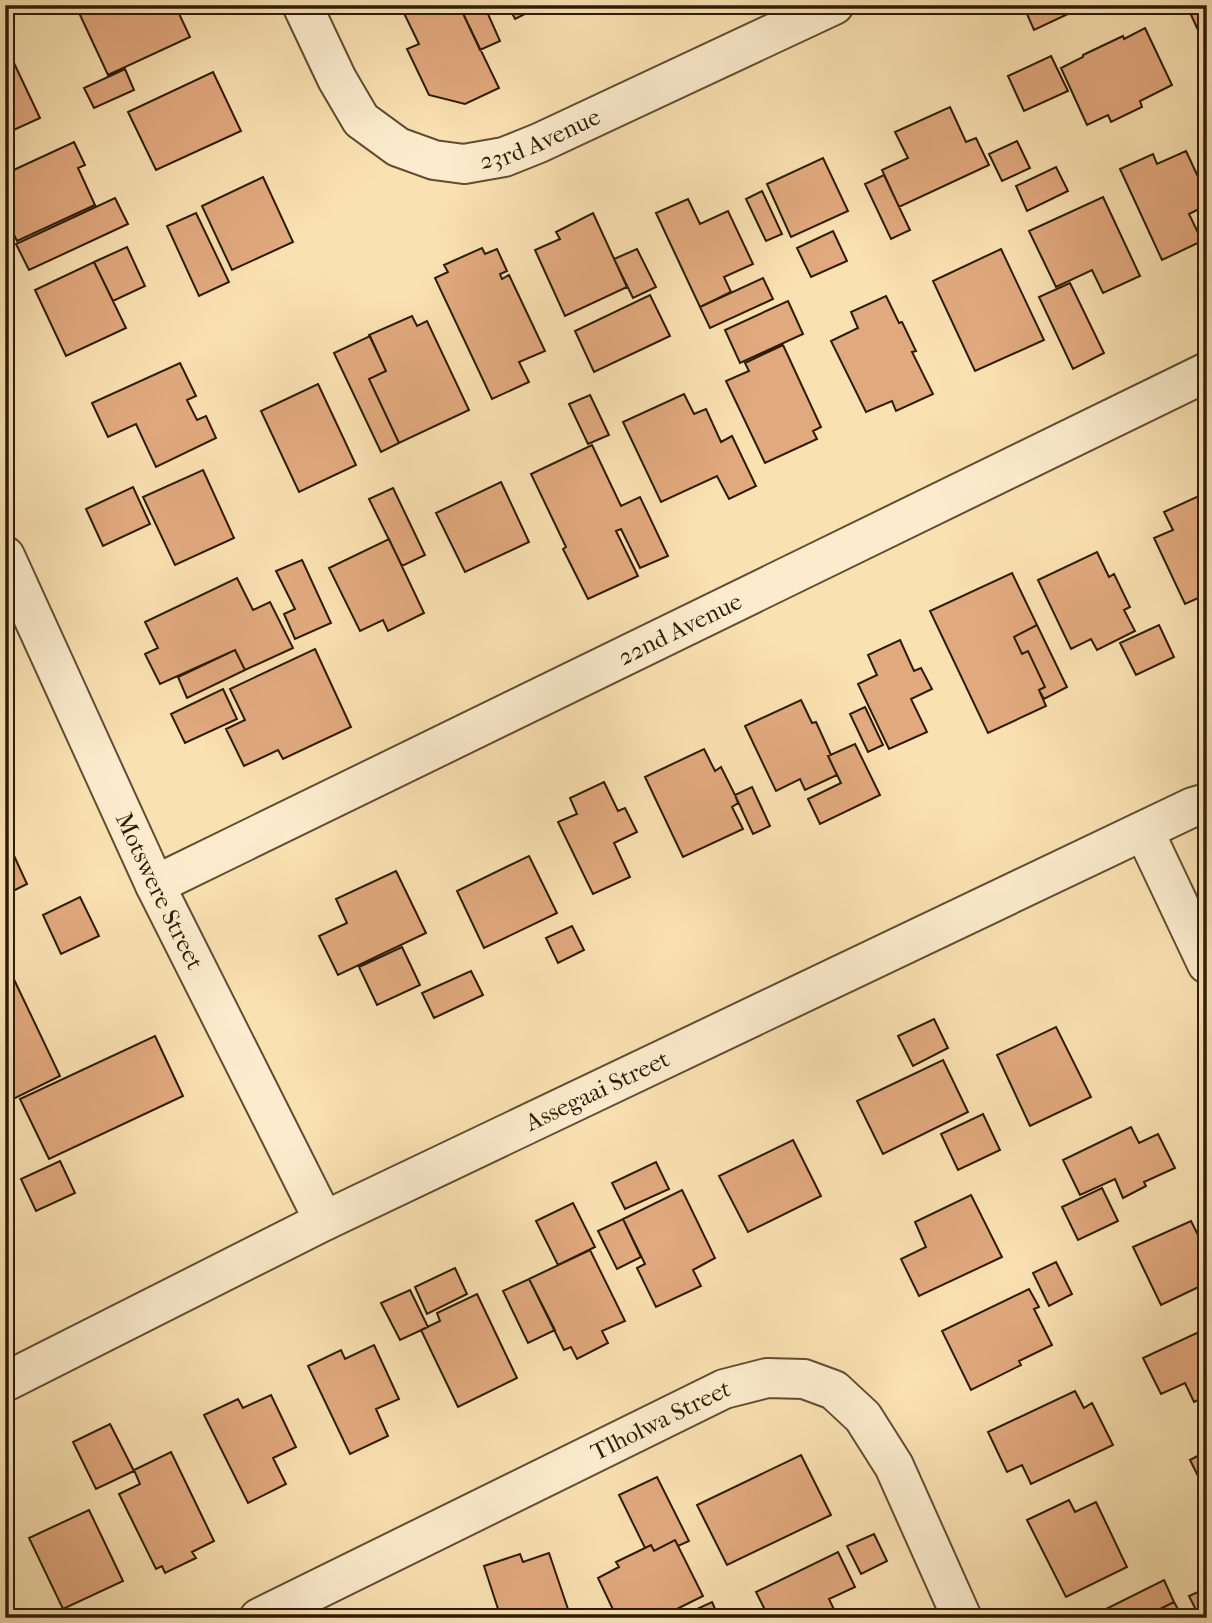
<svg xmlns="http://www.w3.org/2000/svg" width="1212" height="1623" font-family="'IM FELL French Canon',serif">
  <style>
    .building { fill: #e1a97e; stroke: #2d1c04; stroke-width: 2 }
    .lines { fill: none; stroke-linecap: round; stroke-linejoin: round }
    .minor-casing { stroke: #604d30; stroke-width: 42 }
    .tertiary-casing { stroke: #604d30; stroke-width: 42 }
    .minor { stroke: #fceccd; stroke-width: 38 }
    .tertiary { stroke: #fceccd; stroke-width: 38 }
    .labels { text-anchor: middle; dominant-baseline: central; stroke-width: 5; stroke-linejoin: round; paint-order: stroke }
    .street-label { font-size: 24px; fill: #2d1c04; stroke: #fceccd }
  </style>
  <rect width="100%" height="100%" fill="#fae1b2"/>
  <filter id="stains"><feTurbulence type="fractalNoise" baseFrequency=".00286" numOctaves="4"/><feColorMatrix values="0 0 0 0 .2 0 0 0 0 .09 0 0 0 0 .02 0 0 0 .5 -.17"/></filter>
  <radialGradient id="worn" r=".72"><stop offset=".6" stop-color="#630" stop-opacity="0"/><stop offset="1" stop-color="#630" stop-opacity=".3"/></radialGradient>
  <path class="building" d="M 102,5 L 175,5 L 190,37 L 108,75 L 80,15 Z
    M 400,5 L 459,5 L 499,88 L 465,104 L 429,95 L 407,49 L 419,44 Z
    M 459,5 L 484,5 L 500,41 L 480,50 Z
    M 508,5 L 543,5 L 515,19 Z
    M 1023,5 L 1087,5 L 1034,30 Z
    M 1207,8 L 1207,45 L 1205,45 L 1191,15 Z
    M 1145,28 L 1172,85 L 1140,101 L 1142,107 L 1111,122 L 1108,115 L 1087,125 L 1061,68 L 1083,57 L 1083,55 L 1123,36 L 1124,39 Z
    M 5,44 L 40,118 L 5,134 Z
    M 1051,56 L 1068,91 L 1024,111 L 1008,76 Z
    M 125,69 L 134,90 L 94,108 L 84,88 Z
    M 213,72 L 241,131 L 156,170 L 128,112 Z
    M 950,107 L 966,142 L 976,138 L 989,165 L 899,207 L 882,170 L 908,158 L 895,132 Z
    M 1017,141 L 1030,168 L 1002,181 L 989,154 Z
    M 74,142 L 85,165 L 78,168 L 95,205 L 17,241 L 5,216 L 5,174 Z
    M 1186,151 L 1207,196 L 1207,205 L 1189,214 L 1202,241 L 1162,260 L 1120,169 L 1153,154 L 1157,164 Z
    M 823,158 L 848,211 L 791,237 L 767,184 Z
    M 1056,167 L 1068,191 L 1027,211 L 1016,186 Z
    M 884,175 L 910,230 L 891,239 L 865,184 Z
    M 263,177 L 293,242 L 232,270 L 202,206 Z
    M 762,191 L 782,234 L 766,241 L 746,199 Z
    M 1103,197 L 1140,276 L 1103,293 L 1092,270 L 1056,287 L 1029,231 Z
    M 115,198 L 128,224 L 29,270 L 16,244 Z
    M 688,199 L 700,224 L 728,211 L 753,264 L 724,277 L 731,292 L 700,307 L 656,213 Z
    M 196,213 L 229,282 L 199,296 L 167,226 Z
    M 593,213 L 627,287 L 565,316 L 535,250 L 560,239 L 556,232 Z
    M 833,231 L 847,261 L 811,277 L 797,248 Z
    M 127,247 L 145,286 L 113,301 L 94,262 Z
    M 482,248 L 485,254 L 497,249 L 507,271 L 500,274 L 502,279 L 509,275 L 545,351 L 519,362 L 529,382 L 492,399 L 435,278 L 448,272 L 444,265 Z
    M 637,249 L 656,287 L 633,298 L 614,259 Z
    M 1001,249 L 1044,340 L 975,371 L 933,281 Z
    M 94,262 L 126,328 L 66,356 L 35,290 Z
    M 763,278 L 773,299 L 710,328 L 700,307 Z
    M 1070,283 L 1104,353 L 1073,369 L 1039,297 Z
    M 650,295 L 670,336 L 594,372 L 575,331 Z
    M 886,296 L 899,323 L 902,322 L 916,351 L 912,352 L 933,394 L 896,411 L 892,401 L 866,412 L 831,341 L 858,328 L 851,312 Z
    M 788,301 L 803,334 L 740,363 L 725,330 Z
    M 412,316 L 417,326 L 427,321 L 469,410 L 399,443 L 369,379 L 386,371 L 369,335 Z
    M 370,336 L 386,371 L 369,379 L 399,443 L 381,452 L 334,353 Z
    M 783,345 L 821,427 L 813,431 L 817,439 L 765,463 L 726,381 L 749,371 L 745,363 Z
    M 180,363 L 196,396 L 187,400 L 197,420 L 206,416 L 216,438 L 156,467 L 136,424 L 108,437 L 92,403 Z
    M 318,384 L 356,465 L 299,492 L 261,411 Z
    M 684,394 L 694,414 L 706,409 L 721,442 L 732,436 L 756,486 L 729,499 L 717,476 L 661,502 L 623,422 Z
    M 590,395 L 609,435 L 588,444 L 569,404 Z
    M 592,445 L 621,506 L 640,497 L 668,556 L 640,568 L 621,529 L 616,531 L 638,576 L 588,599 L 563,549 L 566,547 L 531,474 Z
    M 203,470 L 234,538 L 175,565 L 143,497 Z
    M 501,482 L 529,542 L 465,572 L 436,513 Z
    M 133,487 L 150,524 L 103,546 L 86,509 Z
    M 393,488 L 425,555 L 402,566 L 369,499 Z
    M 1201,495 L 1207,507 L 1207,594 L 1185,604 L 1154,538 L 1173,530 L 1164,512 Z
    M 389,539 L 424,613 L 388,631 L 383,620 L 360,631 L 329,568 Z
    M 1097,552 L 1109,577 L 1114,574 L 1130,607 L 1124,610 L 1135,631 L 1097,650 L 1091,639 L 1071,649 L 1038,580 Z
    M 302,560 L 331,623 L 295,639 L 284,614 L 295,609 L 276,571 Z
    M 1012,573 L 1037,625 L 1014,637 L 1022,654 L 1028,651 L 1045,687 L 1039,690 L 1046,706 L 988,733 L 930,611 Z
    M 237,578 L 253,610 L 270,602 L 293,648 L 245,670 L 235,650 L 160,684 L 145,654 L 158,648 L 145,622 Z
    M 1037,625 L 1067,687 L 1044,699 L 1039,690 L 1045,687 L 1028,651 L 1022,654 L 1014,637 Z
    M 1159,625 L 1174,657 L 1136,675 L 1120,643 Z
    M 900,640 L 914,671 L 921,668 L 932,689 L 911,699 L 927,732 L 889,749 L 858,684 L 877,675 L 868,655 Z
    M 315,649 L 351,727 L 283,759 L 278,750 L 244,766 L 226,729 L 245,720 L 230,689 Z
    M 235,650 L 245,670 L 187,698 L 178,677 Z
    M 223,689 L 237,719 L 185,743 L 171,714 Z
    M 801,700 L 812,723 L 816,722 L 831,755 L 828,756 L 837,775 L 805,790 L 800,779 L 776,791 L 745,726 Z
    M 865,707 L 883,745 L 868,752 L 850,714 Z
    M 855,744 L 880,795 L 820,824 L 808,799 L 841,783 L 828,756 Z
    M 704,749 L 715,771 L 721,767 L 735,795 L 738,803 L 732,807 L 743,829 L 683,857 L 645,777 Z
    M 604,782 L 618,811 L 625,808 L 637,832 L 614,843 L 630,877 L 593,894 L 558,822 L 577,814 L 570,798 Z
    M 752,787 L 770,826 L 753,834 L 735,795 Z
    M 10,847 L 27,884 L 5,895 L 5,849 Z
    M 529,856 L 557,913 L 484,948 L 457,891 Z
    M 396,871 L 426,933 L 338,975 L 319,936 L 347,923 L 336,899 Z
    M 80,897 L 99,936 L 61,954 L 43,915 Z
    M 572,926 L 584,950 L 558,963 L 546,938 Z
    M 402,947 L 420,985 L 377,1005 L 359,967 Z
    M 9,969 L 60,1076 L 5,1103 L 5,971 Z
    M 471,971 L 483,995 L 434,1018 L 422,993 Z
    M 934,1019 L 948,1048 L 913,1066 L 898,1036 Z
    M 1056,1027 L 1091,1097 L 1030,1126 L 997,1055 Z
    M 155,1036 L 183,1096 L 49,1159 L 20,1099 Z
    M 943,1060 L 968,1112 L 883,1154 L 857,1101 Z
    M 983,1114 L 1000,1150 L 958,1170 L 941,1134 Z
    M 1131,1127 L 1139,1143 L 1158,1134 L 1175,1168 L 1144,1182 L 1146,1186 L 1123,1198 L 1115,1179 L 1080,1195 L 1063,1160 Z
    M 793,1140 L 821,1196 L 748,1232 L 719,1176 Z
    M 60,1161 L 75,1193 L 36,1211 L 21,1179 Z
    M 656,1162 L 669,1189 L 625,1209 L 612,1183 Z
    M 1102,1188 L 1118,1221 L 1078,1240 L 1062,1207 Z
    M 682,1190 L 715,1258 L 693,1270 L 701,1286 L 656,1307 L 637,1268 L 645,1264 L 623,1219 Z
    M 971,1195 L 1002,1257 L 919,1296 L 901,1259 L 926,1247 L 915,1222 Z
    M 573,1203 L 595,1247 L 558,1265 L 536,1221 Z
    M 623,1219 L 641,1257 L 617,1269 L 598,1231 Z
    M 1191,1221 L 1206,1251 L 1202,1253 L 1207,1262 L 1207,1283 L 1161,1305 L 1133,1247 Z
    M 590,1250 L 625,1321 L 602,1331 L 608,1343 L 577,1359 L 571,1347 L 564,1350 L 529,1279 Z
    M 1056,1262 L 1072,1294 L 1049,1306 L 1033,1273 Z
    M 455,1268 L 467,1294 L 427,1314 L 415,1287 Z
    M 529,1279 L 555,1330 L 528,1343 L 503,1291 Z
    M 1029,1289 L 1039,1307 L 1034,1309 L 1052,1345 L 1019,1361 L 1021,1365 L 971,1390 L 942,1331 Z
    M 410,1290 L 428,1327 L 400,1340 L 381,1303 Z
    M 477,1294 L 517,1378 L 458,1407 L 421,1330 L 440,1321 L 437,1313 Z
    M 1201,1331 L 1207,1341 L 1207,1396 L 1194,1402 L 1185,1383 L 1161,1394 L 1143,1358 Z
    M 374,1345 L 399,1399 L 376,1409 L 388,1436 L 350,1454 L 308,1366 L 341,1350 L 345,1359 Z
    M 1075,1391 L 1084,1408 L 1092,1403 L 1113,1445 L 1031,1484 L 1022,1465 L 1007,1472 L 988,1432 Z
    M 271,1395 L 296,1447 L 273,1458 L 286,1484 L 248,1503 L 204,1415 L 238,1399 L 243,1408 Z
    M 110,1424 L 134,1471 L 96,1489 L 73,1442 Z
    M 1207,1451 L 1207,1494 L 1190,1460 Z
    M 171,1452 L 214,1541 L 192,1552 L 196,1558 L 165,1573 L 162,1566 L 156,1569 L 119,1494 L 140,1484 L 134,1470 Z
    M 801,1455 L 831,1515 L 727,1565 L 697,1505 Z
    M 657,1477 L 689,1541 L 678,1546 L 675,1540 L 654,1551 L 651,1545 L 645,1548 L 619,1495 Z
    M 1069,1500 L 1075,1512 L 1096,1502 L 1127,1567 L 1066,1597 L 1027,1520 Z
    M 89,1510 L 123,1581 L 63,1609 L 29,1538 Z
    M 874,1534 L 887,1561 L 861,1574 L 847,1546 Z
    M 675,1540 L 703,1596 L 659,1618 L 617,1618 L 598,1578 L 619,1567 L 616,1562 L 645,1548 L 651,1545 L 654,1551 Z
    M 838,1552 L 855,1587 L 829,1599 L 838,1618 L 769,1618 L 756,1592 Z
    M 549,1553 L 571,1618 L 501,1618 L 484,1566 L 520,1554 L 523,1562 Z
    M 1164,1580 L 1174,1602 L 1142,1618 L 1088,1618 Z
    M 1207,1588 L 1207,1618 L 1200,1618 L 1189,1596 Z
    M 712,1602 L 719,1618 L 685,1618 L 684,1615 Z
    M 1174,1602 L 1183,1618 L 1142,1618 Z"/>
  <g class="lines">
    <defs>
      <g id="minor">
        <path id="s1" d="M 302,5 L 337,79 L 361,120 L 398,147 L 434,160 L 464,164 L 504,157 L 539,143 L 834,5"/>
        <path id="s2" d="M 5,556 L 155,885 L 324,1221"/>
        <path d="M 1144,831 L 1207,964"/>
        <path id="s3" d="M 155,885 L 1207,372"/>
        <path id="s4" d="M 259,1618 L 724,1389 L 767,1378 L 804,1379 L 834,1390 L 863,1417 L 894,1466 L 962,1618"/>
      </g>
      <g id="tertiary">
        <path id="s5" d="M 5,1382 L 324,1221 L 1193,807 L 1207,803"/>
      </g>
    </defs>
    <use href="#minor" class="minor-casing"/>
    <use href="#tertiary" class="tertiary-casing"/>
    <use href="#minor" class="minor"/>
    <use href="#tertiary" class="tertiary"/>
  </g>
  <g class="labels">
    <g class="street-label">
      <text stroke="none"><textPath href="#s1" startOffset="324">23rd Avenue</textPath></text>
      <text stroke="none"><textPath href="#s3" startOffset="584">22nd Avenue</textPath></text>
      <text stroke="none"><textPath href="#s2" startOffset="369">Motswere Street</textPath></text>
      <text stroke="none"><textPath href="#s5" startOffset="660">Assegaai Street</textPath></text>
      <text stroke="none"><textPath href="#s4" startOffset="448">Tlholwa Street</textPath></text>
    </g>
  </g>
  <rect width="1212" height="1623" fill="none" stroke="#fae1b2" stroke-width="28"/>
  <rect x="7" y="7" width="1198" height="1609" fill="none" stroke="#2d1c04" stroke-width="3.5"/>
  <rect x="14" y="14" width="1184" height="1595" fill="none" stroke="#2d1c04" stroke-width="2"/>
  <rect width="100%" height="100%" filter="url(#stains)"/>
  <rect width="100%" height="100%" fill="url(#worn)"/>
</svg>
